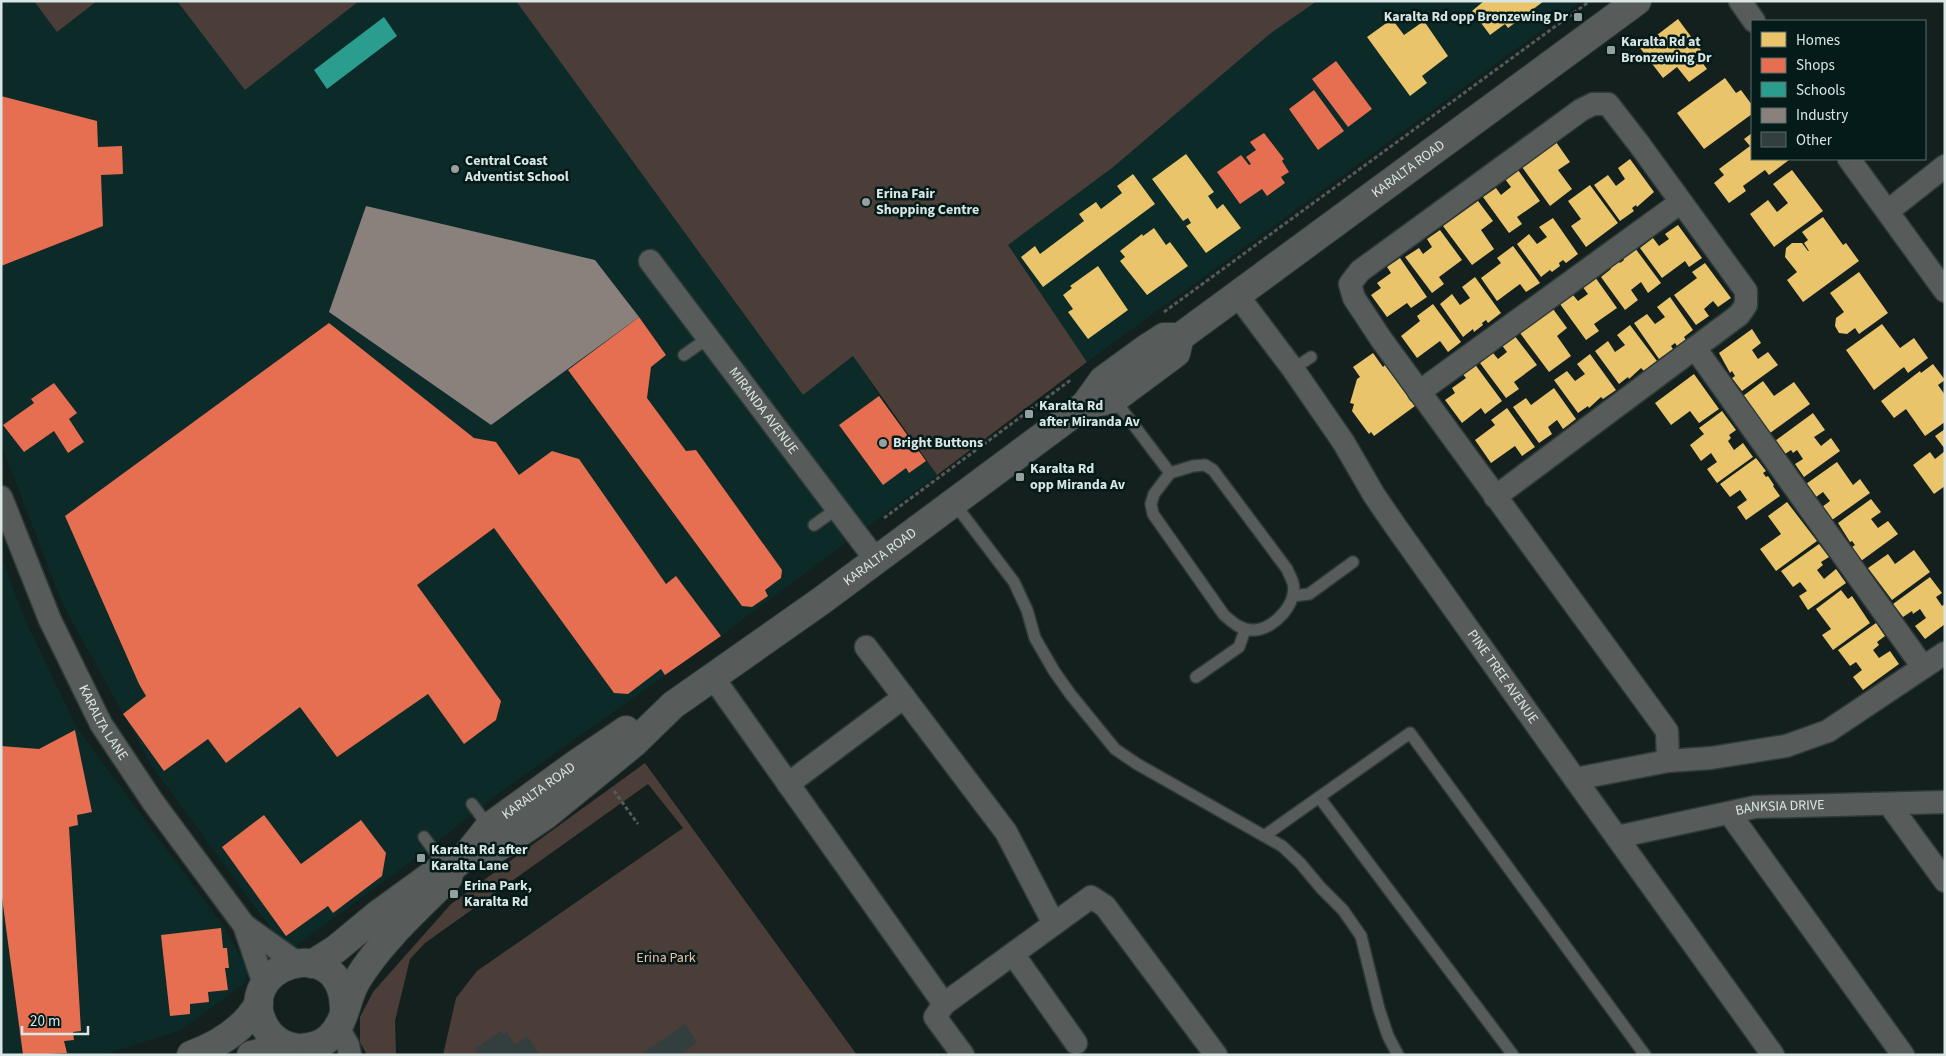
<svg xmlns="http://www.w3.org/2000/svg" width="1946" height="1056" font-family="'Source Sans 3',sans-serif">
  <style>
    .built { fill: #0b2a28 }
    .green { fill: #4b3d37 }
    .homes { fill: #e9c46a }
    .shops { fill: #e76f51 }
    .schools { fill: #2a9d8f }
    .industry { fill: #8a817c }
    .building { fill: #323f3e }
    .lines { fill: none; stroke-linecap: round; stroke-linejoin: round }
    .service-casing { stroke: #303b39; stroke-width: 14 }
    .minor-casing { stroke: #303b39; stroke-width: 25 }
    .tertiary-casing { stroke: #303b39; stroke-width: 30 }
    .path { stroke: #545b5a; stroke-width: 3; stroke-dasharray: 4 2.5; stroke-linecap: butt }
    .service { stroke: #575c5b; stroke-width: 11 }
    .minor { stroke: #575c5b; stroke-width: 22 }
    .tertiary { stroke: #575c5b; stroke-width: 28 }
    .poi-dot { fill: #94a19f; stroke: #051b19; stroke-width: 2 }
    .labels { text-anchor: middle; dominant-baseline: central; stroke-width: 5; stroke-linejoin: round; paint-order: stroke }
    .poi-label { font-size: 14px; font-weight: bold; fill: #d9e6e4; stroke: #051b19; text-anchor: start }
    .street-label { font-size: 14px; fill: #d9e6e4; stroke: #051b19 }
    .park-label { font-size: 14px; fill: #fabeaa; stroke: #051b19 }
  </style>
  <rect width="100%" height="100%" fill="#13201e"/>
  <path class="built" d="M 1,1 L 1582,1 L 1087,362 L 1011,251 L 858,362 L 879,396 L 937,475 L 722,635 L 498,794 L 423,853 L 294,947 L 283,945 L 151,765 L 62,603 L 1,444 Z
    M 1,556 L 24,617 L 77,728 L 222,924 L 248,969 L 245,983 L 181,1030 L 103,1055 L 1,1055 Z"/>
  <path class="green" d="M 34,1 L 97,1 L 57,32 Z
    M 177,1 L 359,1 L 245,90 Z
    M 516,1 L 1317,1 L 1271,33 L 1112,168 L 1008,245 L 1087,362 L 937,475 L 853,356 L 803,395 Z
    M 645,763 L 857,1055 L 443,1055 L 456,998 L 477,971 L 683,828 L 648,784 L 425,943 L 410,959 L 395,1021 L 396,1055 L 367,1055 L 360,1042 L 360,1017 L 373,992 L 451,904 Z"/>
  <path class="homes" d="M 1484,1 L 1544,1 L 1508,28 L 1505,24 L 1490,35 L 1472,11 Z
    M 1392,19 L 1404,35 L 1424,21 L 1448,56 L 1422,76 L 1427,83 L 1410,96 L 1367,37 Z
    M 1678,19 L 1701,50 L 1696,54 L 1707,69 L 1689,82 L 1677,67 L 1663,78 L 1640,48 Z
    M 1725,78 L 1736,93 L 1741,90 L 1752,105 L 1752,114 L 1704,149 L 1677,113 Z
    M 1752,133 L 1752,159 L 1788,159 L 1789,160 L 1769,175 L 1765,170 L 1743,186 L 1746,191 L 1729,203 L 1714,183 L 1724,175 L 1719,169 L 1750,146 L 1744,139 Z
    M 1556,142 L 1570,162 L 1558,170 L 1572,189 L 1550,206 L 1522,167 Z
    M 1186,154 L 1214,192 L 1208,196 L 1217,209 L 1223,204 L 1241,228 L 1206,253 L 1186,226 L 1191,223 L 1188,218 L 1183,221 L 1152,179 Z
    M 1630,159 L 1654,192 L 1637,207 L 1636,205 L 1632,208 L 1634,211 L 1620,221 L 1594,185 L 1608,175 L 1616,186 L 1625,179 L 1618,168 Z
    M 1518,170 L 1540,201 L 1517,217 L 1522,224 L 1509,233 L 1483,197 L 1496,188 L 1501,195 L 1511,187 L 1505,179 Z
    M 1792,170 L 1823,211 L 1774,247 L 1750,214 L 1768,200 L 1777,212 L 1788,203 L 1773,184 Z
    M 1133,174 L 1155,204 L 1043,287 L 1021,257 L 1035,246 L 1040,254 L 1084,221 L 1079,214 L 1096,202 L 1101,209 L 1122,193 L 1117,186 Z
    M 1590,185 L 1618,223 L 1586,247 L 1571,226 L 1581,219 L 1568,201 Z
    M 1478,201 L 1493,221 L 1481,230 L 1494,249 L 1472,265 L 1443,226 Z
    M 1823,217 L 1843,245 L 1846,243 L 1859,261 L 1803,302 L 1787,280 L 1797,272 L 1785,257 L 1786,248 L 1792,243 L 1802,243 L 1808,251 L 1809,251 L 1804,243 L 1808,240 L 1802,232 Z
    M 1553,218 L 1578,254 L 1566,263 L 1563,260 L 1559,263 L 1560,266 L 1552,272 L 1550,270 L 1541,277 L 1517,244 L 1529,234 L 1537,244 L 1547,237 L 1539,227 Z
    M 1678,225 L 1702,258 L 1689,267 L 1685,261 L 1662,278 L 1640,248 L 1653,238 L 1659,246 L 1669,239 L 1665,234 Z
    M 1154,228 L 1166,245 L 1170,242 L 1188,266 L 1147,295 L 1120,261 L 1125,257 L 1120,251 L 1142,234 L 1143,236 Z
    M 1440,230 L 1462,260 L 1439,277 L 1444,284 L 1432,293 L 1405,257 L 1419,248 L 1423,254 L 1432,247 L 1427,239 Z
    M 1513,246 L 1540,283 L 1526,292 L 1520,284 L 1497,301 L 1481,278 L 1501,263 L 1497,258 Z
    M 1635,248 L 1661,283 L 1648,293 L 1641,282 L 1631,290 L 1638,300 L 1625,310 L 1601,277 L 1611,269 L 1610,267 L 1618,261 L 1620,263 L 1624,260 L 1622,257 Z
    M 1400,258 L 1427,297 L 1411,308 L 1407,303 L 1387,317 L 1371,295 L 1381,288 L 1377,283 L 1391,273 L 1387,267 Z
    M 1705,263 L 1731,298 L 1718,307 L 1713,301 L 1704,309 L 1709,316 L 1696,325 L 1674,295 L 1697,278 L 1692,272 Z
    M 1098,266 L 1128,310 L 1088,339 L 1068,312 L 1073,309 L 1063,295 L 1072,288 L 1070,286 Z
    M 1859,272 L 1888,313 L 1859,334 L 1855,328 L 1847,334 L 1839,333 L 1835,326 L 1836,318 L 1844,312 L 1830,293 Z
    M 1475,277 L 1501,313 L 1488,323 L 1486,320 L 1482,323 L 1483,325 L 1474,332 L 1473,329 L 1463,337 L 1440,304 L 1452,294 L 1460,305 L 1470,298 L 1462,287 Z
    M 1595,277 L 1617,308 L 1594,324 L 1599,331 L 1586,340 L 1560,304 L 1573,295 L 1578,301 L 1588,294 L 1582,286 Z
    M 1670,297 L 1693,330 L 1684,337 L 1686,340 L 1677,346 L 1675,343 L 1671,346 L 1673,349 L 1659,359 L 1634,323 L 1647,314 L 1655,324 L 1665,317 L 1657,307 Z
    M 1433,304 L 1461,342 L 1448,352 L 1440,341 L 1417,358 L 1401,336 L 1420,321 L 1417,316 Z
    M 1553,309 L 1567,328 L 1557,336 L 1571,356 L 1549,372 L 1520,333 Z
    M 1882,324 L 1900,348 L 1914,338 L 1928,358 L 1908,373 L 1904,367 L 1874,390 L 1846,350 Z
    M 1630,325 L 1657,361 L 1644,371 L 1641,368 L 1629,379 L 1628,377 L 1619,384 L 1595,351 L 1608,341 L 1615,352 L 1625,345 L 1617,335 Z
    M 1752,329 L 1761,343 L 1752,350 L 1758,359 L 1768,352 L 1778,365 L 1742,391 L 1732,378 L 1735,376 L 1732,371 L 1730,373 L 1719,353 Z
    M 1514,335 L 1537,365 L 1514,382 L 1519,389 L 1506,398 L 1480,363 L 1493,353 L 1498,359 L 1507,352 L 1501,344 Z
    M 1373,353 L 1383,367 L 1385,365 L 1415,406 L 1374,436 L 1371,432 L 1369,434 L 1352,411 L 1354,404 L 1350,403 L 1357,379 L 1360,377 L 1353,367 Z
    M 1590,354 L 1616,390 L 1603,399 L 1601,397 L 1589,408 L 1588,406 L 1578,413 L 1554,380 L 1567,371 L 1575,381 L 1585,374 L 1577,364 Z
    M 1474,363 L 1502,401 L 1485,414 L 1481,408 L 1462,423 L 1445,400 L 1455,393 L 1452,388 L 1466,378 L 1461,372 Z
    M 1933,364 L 1945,380 L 1938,385 L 1945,395 L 1945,422 L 1925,436 L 1906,409 L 1894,418 L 1881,401 L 1920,371 L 1921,373 Z
    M 1694,374 L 1719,409 L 1699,423 L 1690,411 L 1671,425 L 1655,403 Z
    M 1763,381 L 1774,396 L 1794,382 L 1810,404 L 1770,433 L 1743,396 Z
    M 1554,388 L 1576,419 L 1563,429 L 1557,420 L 1548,427 L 1552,434 L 1539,443 L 1513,407 L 1526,398 L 1531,405 Z
    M 1507,408 L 1535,447 L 1522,456 L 1515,446 L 1491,463 L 1475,440 L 1495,425 L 1491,420 Z
    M 1722,411 L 1736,430 L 1729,435 L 1731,438 L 1728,441 L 1734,450 L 1743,443 L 1753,457 L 1717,483 L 1707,469 L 1717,462 L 1711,453 L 1701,461 L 1690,445 L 1704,434 L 1699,428 Z
    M 1813,413 L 1825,430 L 1814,437 L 1821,446 L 1831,438 L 1840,451 L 1804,477 L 1795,464 L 1803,459 L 1797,450 L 1793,453 L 1791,450 L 1785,454 L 1775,441 Z
    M 1945,429 L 1945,449 L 1935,436 Z
    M 1945,451 L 1945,486 L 1934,494 L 1913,465 L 1930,452 L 1935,459 Z
    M 1756,458 L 1766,471 L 1763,473 L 1766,477 L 1768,476 L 1774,485 L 1773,486 L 1780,496 L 1746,520 L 1737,507 L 1747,500 L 1740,490 L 1730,497 L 1720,484 Z
    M 1837,462 L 1853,485 L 1860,479 L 1870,493 L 1832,520 L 1822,507 L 1830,501 L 1823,492 L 1816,497 L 1806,484 Z
    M 1871,499 L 1881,512 L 1871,519 L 1878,528 L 1888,521 L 1898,534 L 1861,561 L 1852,547 L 1855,545 L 1852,541 L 1850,542 L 1838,523 Z
    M 1787,502 L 1817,541 L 1776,571 L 1760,549 L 1781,534 L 1768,516 Z
    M 1819,544 L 1829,557 L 1821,562 L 1823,565 L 1817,570 L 1824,579 L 1836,569 L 1846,583 L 1808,610 L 1799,596 L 1807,591 L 1800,582 L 1793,587 L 1781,571 Z
    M 1914,550 L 1930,572 L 1892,600 L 1868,568 L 1888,554 L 1895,564 Z
    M 1930,577 L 1942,593 L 1936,597 L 1942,606 L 1945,604 L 1945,624 L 1925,639 L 1915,626 L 1926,618 L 1920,609 L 1913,614 L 1912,611 L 1903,617 L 1893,604 Z
    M 1841,590 L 1848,599 L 1852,596 L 1870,623 L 1833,650 L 1822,635 L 1831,629 L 1816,609 Z
    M 1876,623 L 1885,636 L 1877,642 L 1879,645 L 1873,650 L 1879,658 L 1890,651 L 1899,664 L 1863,690 L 1853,677 L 1862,670 L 1856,662 L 1850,666 L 1838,650 Z"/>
  <path class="shops" d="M 1336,61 L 1372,109 L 1348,127 L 1312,79 Z
    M 1314,90 L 1344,131 L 1318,150 L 1289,109 Z
    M 1,96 L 97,121 L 98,147 L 122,146 L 123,174 L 101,175 L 103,226 L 1,266 Z
    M 1264,133 L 1284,159 L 1282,161 L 1289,172 L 1281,177 L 1285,183 L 1267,196 L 1262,189 L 1240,204 L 1217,172 L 1241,155 L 1249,165 L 1251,164 L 1246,157 L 1256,150 L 1250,142 Z
    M 639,317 L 666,355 L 651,367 L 647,398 L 686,451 L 696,450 L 782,570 L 781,578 L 765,590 L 768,596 L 752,607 L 742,606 L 568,370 Z
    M 329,323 L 474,438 L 496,442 L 519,475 L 552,451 L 579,459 L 666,584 L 676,576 L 721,636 L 665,675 L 661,669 L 628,694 L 614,693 L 494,528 L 417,585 L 501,701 L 496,720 L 464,744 L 428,694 L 337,757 L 300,707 L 226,763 L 208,739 L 164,771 L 123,714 L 146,696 L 139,684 L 65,516 Z
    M 54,383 L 77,413 L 69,419 L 84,442 L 68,453 L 54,431 L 24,452 L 3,425 L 34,403 L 31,399 Z
    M 879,396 L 926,461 L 909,473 L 906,468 L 883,485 L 839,425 Z
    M 75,730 L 92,812 L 77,815 L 78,825 L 69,827 L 81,1031 L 73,1032 L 74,1040 L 64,1041 L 67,1053 L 23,1055 L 1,890 L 1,746 L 39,749 Z
    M 264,815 L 301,864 L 361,820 L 386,853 L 382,876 L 333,913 L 328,906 L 286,936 L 222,847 Z
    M 221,928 L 223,948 L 227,948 L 229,968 L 225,968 L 228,990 L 208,992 L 209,1002 L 190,1004 L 190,1014 L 170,1016 L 161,935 Z"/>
  <path class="schools" d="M 384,17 L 397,36 L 327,89 L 314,70 Z"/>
  <path class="industry" d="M 366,206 L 595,260 L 639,317 L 491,425 L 329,312 Z"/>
  <path class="building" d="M 685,1024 L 697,1042 L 681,1055 L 640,1055 Z
    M 501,1031 L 503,1035 L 507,1032 L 515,1045 L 527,1036 L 540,1055 L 479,1055 L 475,1049 Z"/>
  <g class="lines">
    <defs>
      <path id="service" d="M 684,355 L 708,338
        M 1293,369 L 1311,357
        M 1114,399 L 1170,473
        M 1205,465 L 1213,470 L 1287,569 C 1289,574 1292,579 1293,583 C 1298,603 1274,629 1255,630 C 1242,631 1233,623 1224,615 L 1153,514 L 1151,504 L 1154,494 L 1170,473 L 1193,466 Z
        M 954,503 L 1014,582 L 1027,610 L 1035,638 L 1054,671 L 1071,695 L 1115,749 L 1137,764 L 1282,846 L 1300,863 L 1321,888 L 1343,910 L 1361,936 L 1379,1009 L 1388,1036 L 1398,1055
        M 814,525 L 838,508
        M 1293,596 L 1309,594 L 1353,562
        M 1196,677 L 1239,647 L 1245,630
        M 1319,797 L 1513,1055
        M 472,804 L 489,827
        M 1264,836 L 1410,733 L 1645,1055
        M 424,837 L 437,855 L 439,870"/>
      <g id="minor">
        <path d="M 1740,1 L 1754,21"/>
        <path d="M 1849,159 L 1945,291"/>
        <path d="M 1888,211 L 1945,166"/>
        <path id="s1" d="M 650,261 L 876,560"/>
        <path id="s2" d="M 1238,296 L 1293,369 L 1344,443 L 1374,495 L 1396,527 L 1575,779 L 1773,1055"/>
        <path d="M 1695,348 L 1923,667"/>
        <path d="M 1419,392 L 1681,202"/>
        <path id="s3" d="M 1,497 L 50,620 L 101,724 L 153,802 L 244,925 L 264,984"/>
        <path d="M 1495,497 L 1739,315 L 1746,305 L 1746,291 L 1639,144 L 1608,104 L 1593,104 L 1581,110 L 1360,271 L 1350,284 L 1354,298 L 1381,339 L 1667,731 L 1668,761"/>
        <path d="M 866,647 L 1006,832 L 1054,924"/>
        <path d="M 712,676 L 944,1004"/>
        <path d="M 1575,779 L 1668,761 L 1711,758 L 1786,746 L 1828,731 L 1945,653"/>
        <path d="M 788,784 L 904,697"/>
        <path d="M 1889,804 L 1945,881"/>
        <path d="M 1730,814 L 1903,1055"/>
        <path id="s4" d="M 1617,837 L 1755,807 L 1945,802"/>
        <path d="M 244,925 L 297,963"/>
        <path d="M 1013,954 L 1076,1043"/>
        <path d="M 338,1028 L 348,1045 L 350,1055"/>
        <path d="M 963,1055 L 935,1017 L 944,1004 L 1091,897 L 1105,906 L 1216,1055"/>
      </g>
      <g id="tertiary">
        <path d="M 1085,405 L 1114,399 L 1176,353 L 1180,337"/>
        <path id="s5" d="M 465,857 L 497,848 L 546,815 L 634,743 L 673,705 L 821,601 L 1085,405 L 1103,380 L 1147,348 L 1164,337 L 1180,337 L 1637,1"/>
        <path id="s6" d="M 312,964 L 336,949 L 377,915 L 439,870 L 451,868 L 465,857 L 489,827 L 576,764 L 626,730"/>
        <path d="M 344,1011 C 345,926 226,967 267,1030 C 274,1041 289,1049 302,1048 C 312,1047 323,1044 330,1037 C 346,1022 346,998 357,980 C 381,941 416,910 448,878 L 451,868"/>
        <path d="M 191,1055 C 218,1045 244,1030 259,1003"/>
        <path d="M 251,1055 L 288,1046"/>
      </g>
    </defs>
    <use href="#service" class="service-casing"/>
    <use href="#minor" class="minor-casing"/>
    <use href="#tertiary" class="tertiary-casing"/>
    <path class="path" d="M 1164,312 L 1590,1
      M 884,518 L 1072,379
      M 614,791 L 638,824"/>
    <use href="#service" class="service"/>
    <use href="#minor" class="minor"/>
    <use href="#tertiary" class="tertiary"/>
  </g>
  <g class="poi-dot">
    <rect x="1573" y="12" width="10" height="10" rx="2.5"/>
    <rect x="1606" y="45" width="10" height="10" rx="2.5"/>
    <circle cx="455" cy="169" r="5"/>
    <circle cx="866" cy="202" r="5"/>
    <rect x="1024" y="409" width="10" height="10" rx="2.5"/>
    <circle cx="883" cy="443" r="5"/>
    <rect x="1015" y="472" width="10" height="10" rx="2.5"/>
    <rect x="416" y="853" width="10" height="10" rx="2.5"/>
    <rect x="449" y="889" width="10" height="10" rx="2.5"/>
  </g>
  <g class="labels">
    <g class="poi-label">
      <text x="1568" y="17" text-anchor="end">Karalta Rd opp Bronzewing Dr</text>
      <text x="1621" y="42">Karalta Rd at<tspan x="1621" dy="16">Bronzewing Dr</tspan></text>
      <text x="465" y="161">Central Coast<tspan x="465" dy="16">Adventist School</tspan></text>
      <text x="876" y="194">Erina Fair<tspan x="876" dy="16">Shopping Centre</tspan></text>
      <text x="1039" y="406">Karalta Rd<tspan x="1039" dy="16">after Miranda Av</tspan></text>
      <text x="893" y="443">Bright Buttons</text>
      <text x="1030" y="469">Karalta Rd<tspan x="1030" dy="16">opp Miranda Av</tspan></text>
      <text x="431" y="850">Karalta Rd after<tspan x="431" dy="16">Karalta Lane</tspan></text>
      <text x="464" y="886">Erina Park,<tspan x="464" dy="16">Karalta Rd</tspan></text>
    </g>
    <g class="street-label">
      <text stroke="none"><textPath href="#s5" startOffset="1175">KARALTA ROAD</textPath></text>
      <text stroke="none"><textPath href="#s1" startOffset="188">MIRANDA AVENUE</textPath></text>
      <text stroke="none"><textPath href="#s5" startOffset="515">KARALTA ROAD</textPath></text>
      <text stroke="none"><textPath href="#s2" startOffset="464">PINE TREE AVENUE</textPath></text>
      <text stroke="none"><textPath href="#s3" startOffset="248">KARALTA LANE</textPath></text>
      <text stroke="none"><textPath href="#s6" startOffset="288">KARALTA ROAD</textPath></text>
      <text stroke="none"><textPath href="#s4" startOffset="166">BANKSIA DRIVE</textPath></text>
    </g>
    <g class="park-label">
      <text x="666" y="958">Erina Park</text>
    </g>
  </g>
  <rect width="1946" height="1056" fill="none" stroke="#d9e6e4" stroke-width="5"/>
  <rect x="1751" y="20" width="175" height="140" fill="#051b19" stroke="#5a6c6a"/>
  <rect x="1761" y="32" width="25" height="15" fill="#e9c46a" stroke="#5a6c6a"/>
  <text x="1796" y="45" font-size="15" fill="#d9e6e4">Homes</text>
  <rect x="1761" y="58" width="25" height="15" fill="#e76f51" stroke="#5a6c6a"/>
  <text x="1796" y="70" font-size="15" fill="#d9e6e4">Shops</text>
  <rect x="1761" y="82" width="25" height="15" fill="#2a9d8f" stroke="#5a6c6a"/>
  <text x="1796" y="95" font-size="15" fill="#d9e6e4">Schools</text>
  <rect x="1761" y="108" width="25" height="15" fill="#8a817c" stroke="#5a6c6a"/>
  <text x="1796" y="120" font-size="15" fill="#d9e6e4">Industry</text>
  <rect x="1761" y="132" width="25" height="15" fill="#323f3e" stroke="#5a6c6a"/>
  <text x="1796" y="145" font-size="15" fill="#d9e6e4">Other</text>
  <path d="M22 1026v8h66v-8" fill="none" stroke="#d9e6e4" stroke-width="2.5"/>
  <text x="30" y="1026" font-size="15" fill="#d9e6e4" stroke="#051b19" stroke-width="4" paint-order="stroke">20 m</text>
</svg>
